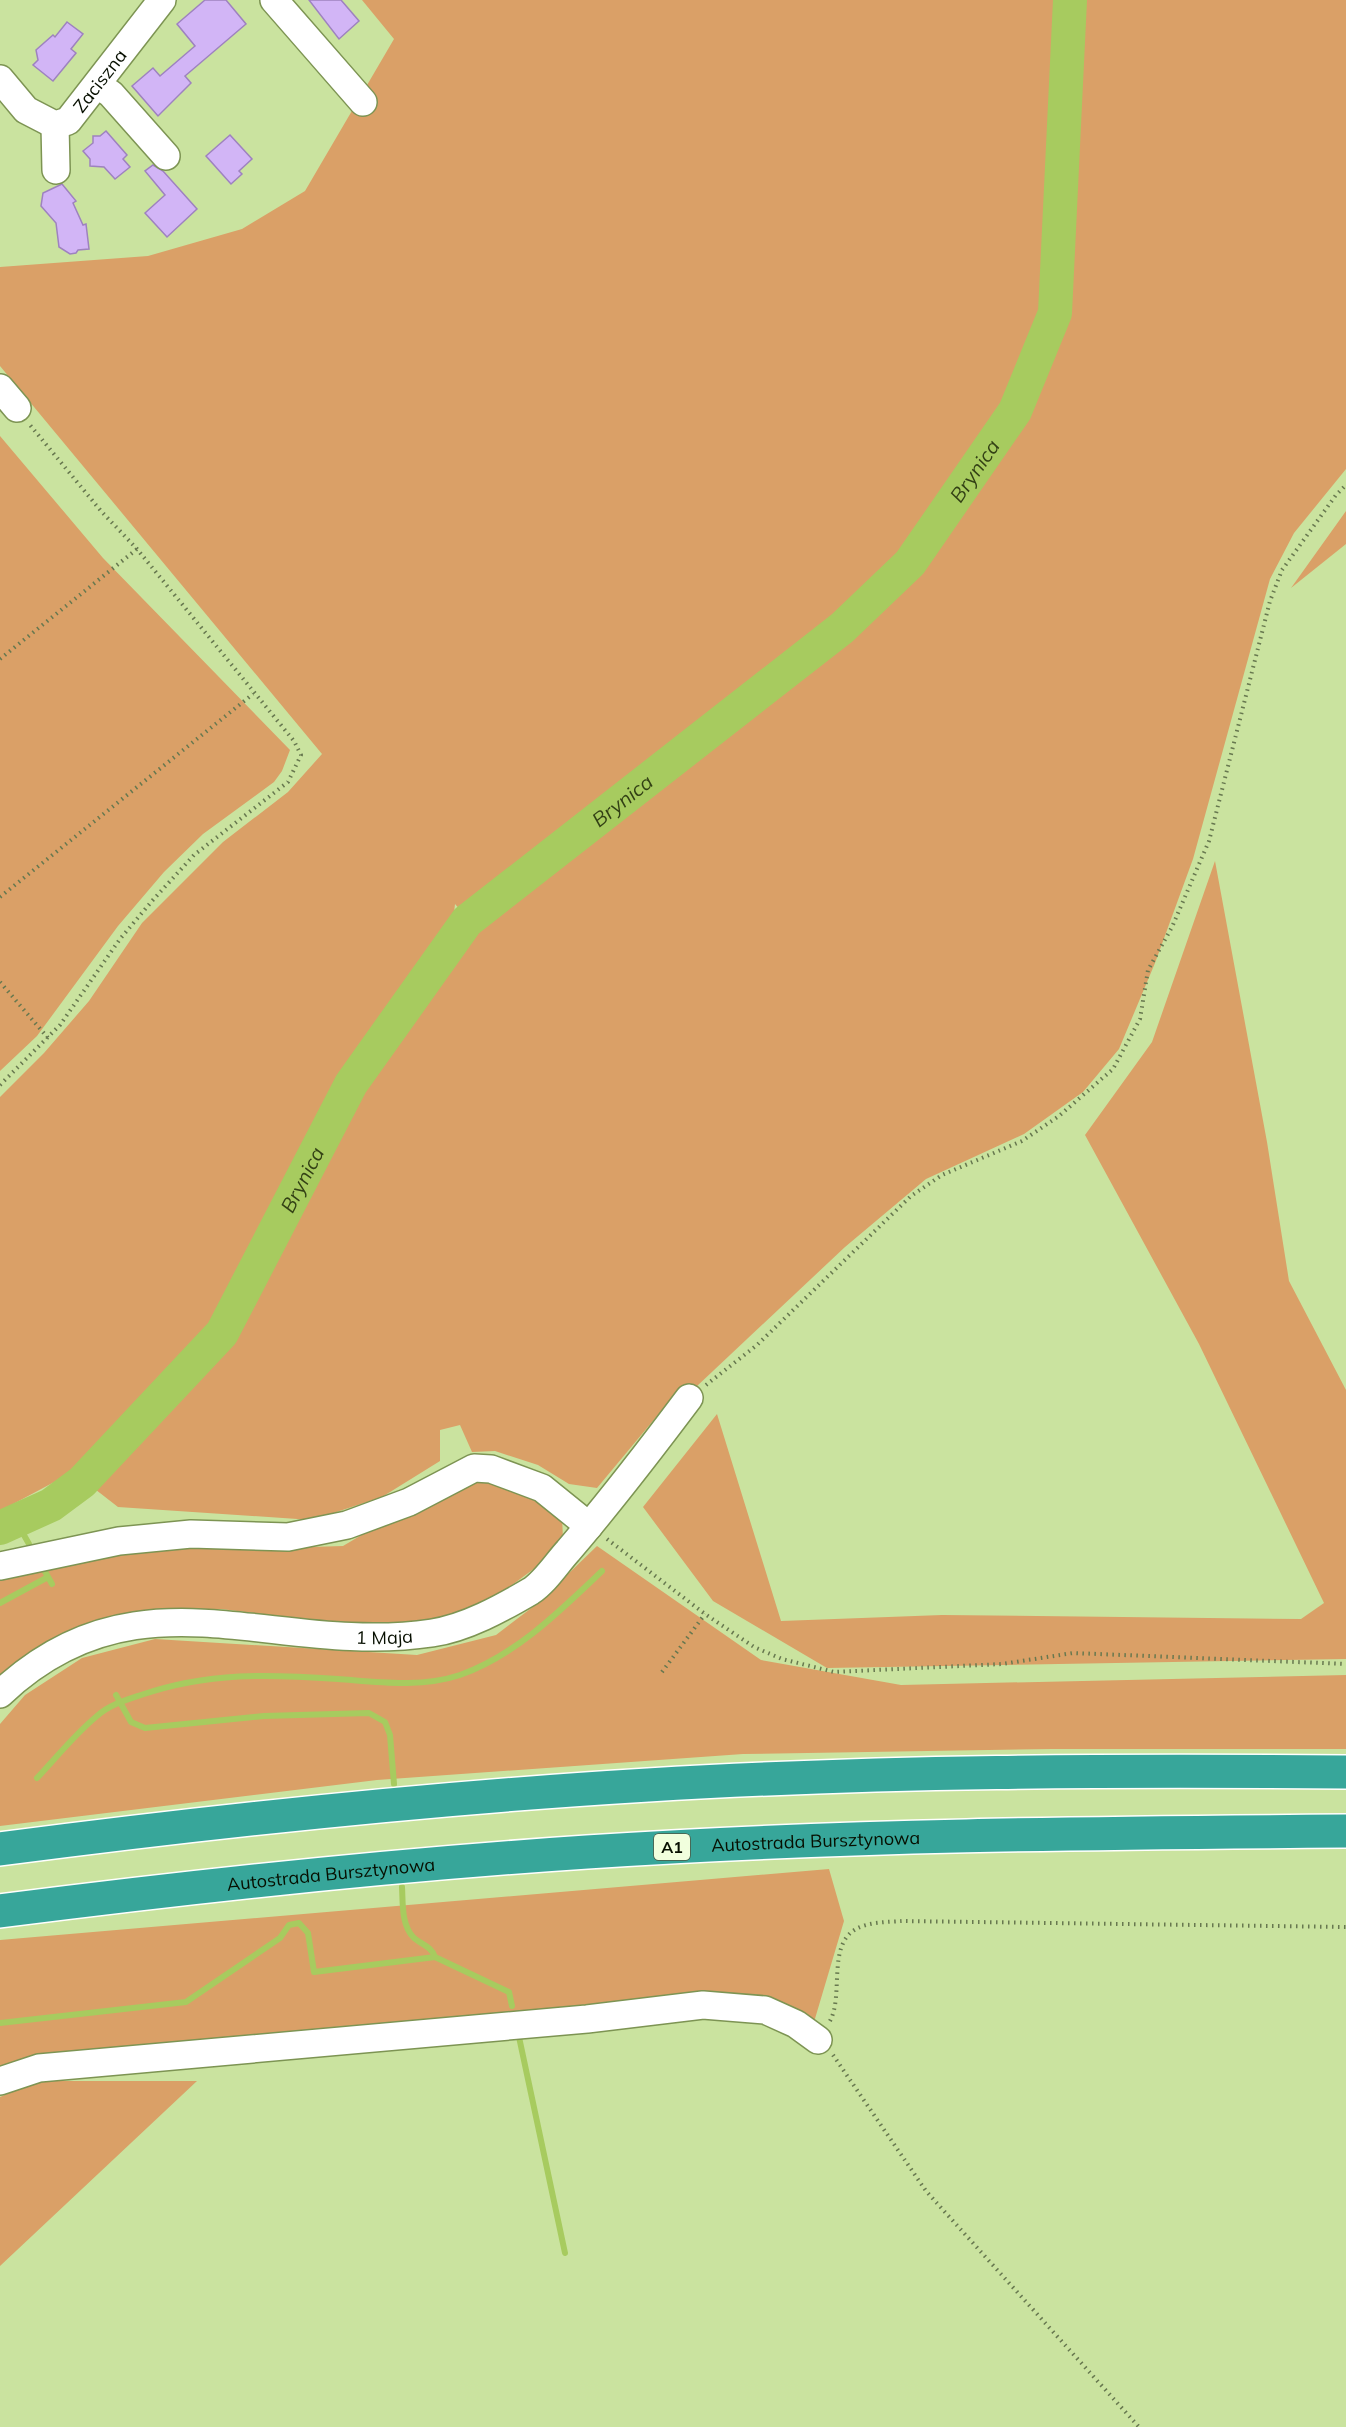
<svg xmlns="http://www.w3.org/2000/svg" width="1346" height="2427" font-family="Mulish,sans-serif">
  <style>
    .green { fill: #daa067; fill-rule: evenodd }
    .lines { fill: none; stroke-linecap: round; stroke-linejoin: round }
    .stream { stroke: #a7cb5f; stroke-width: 6 }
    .river { stroke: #a7cb5f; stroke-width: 34 }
    .building { fill: #d2b5f6; stroke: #9e82bf; stroke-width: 1.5 }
    .minor-casing { stroke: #7d9453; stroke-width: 30 }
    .highway-casing { stroke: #fff; stroke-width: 36 }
    .path { stroke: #67784f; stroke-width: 4; stroke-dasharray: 1.5 4.5; stroke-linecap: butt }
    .minor { stroke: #fff; stroke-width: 27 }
    .highway { stroke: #37a69a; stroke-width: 33 }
    .labels { text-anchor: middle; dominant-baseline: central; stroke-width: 4.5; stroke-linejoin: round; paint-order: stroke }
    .shield { fill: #f1ffdd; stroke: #4d5742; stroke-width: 1.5 }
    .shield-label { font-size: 16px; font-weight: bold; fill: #070f00 }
    .street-label { font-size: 18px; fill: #070f00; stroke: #f1ffdd }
    .water-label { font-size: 20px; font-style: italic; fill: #334115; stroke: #f1ffdd }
  </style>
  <rect width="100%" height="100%" fill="#cae39f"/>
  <path class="green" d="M 362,0 L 1346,0 L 1346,469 L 1294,533 L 1270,579 L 1193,859 L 1155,963 L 1119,1049 L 1083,1092 L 1024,1134 L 926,1179 L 845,1247 L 696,1387 L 677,1392 L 597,1488 L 569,1484 L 538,1465 L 495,1451 L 472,1452 L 460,1425 L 440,1430 L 440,1461 L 382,1497 L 312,1520 L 118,1507 L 73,1472 L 0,1511 L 0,1097 L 44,1053 L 89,1001 L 142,923 L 223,842 L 288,792 L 322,754 L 0,366 L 0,267 L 148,256 L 242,229 L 305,191 L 394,39 ZM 455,904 L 479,931 L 448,965 Z
    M 0,436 L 103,558 L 290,750 L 282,771 L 274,782 L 203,834 L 164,872 L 118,926 L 37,1036 L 0,1071 Z
    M 1346,511 L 1346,544 L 1291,588 Z
    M 1215,861 L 1267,1142 L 1289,1281 L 1346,1390 L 1346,1659 L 827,1668 L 713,1601 L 643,1507 L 717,1414 L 781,1621 L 942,1615 L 1301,1619 L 1324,1603 L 1199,1344 L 1085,1135 L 1152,1042 Z
    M 491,1476 L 533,1491 L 562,1517 L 563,1539 L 535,1568 L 489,1602 L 443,1621 L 368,1627 L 221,1609 L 158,1611 L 92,1622 L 23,1657 L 0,1680 L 0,1576 L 190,1539 L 277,1548 L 343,1546 L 397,1514 L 467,1478 Z
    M 597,1546 L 761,1660 L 901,1685 L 1346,1675 L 1346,1749 L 1052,1749 L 743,1754 L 377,1780 L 0,1826 L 0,1724 L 25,1695 L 82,1658 L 155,1639 L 417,1655 L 496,1635 L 538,1603 Z
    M 829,1869 L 844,1921 L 814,2022 L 755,1994 L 43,2062 L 0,2071 L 0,1940 Z
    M 37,2081 L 197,2081 L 0,2266 L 0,2097 Z"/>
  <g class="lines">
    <path class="stream" d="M 16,1521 L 29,1544
      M 43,1568 L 52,1584
      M 0,1603 L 48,1577
      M 116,1695 L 131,1722 L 145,1728 L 264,1716 L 369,1713 L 385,1722 L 390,1735 L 394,1784
      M 37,1778 C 56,1758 75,1734 97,1716 C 109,1705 126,1700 141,1695 C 208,1672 269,1674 338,1679 C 378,1682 421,1688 460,1675 C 516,1655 560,1611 602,1571
      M 402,1887 C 403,1903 401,1925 414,1938 C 421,1944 432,1947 435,1957 L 509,1992 L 512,2006
      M 0,2023 L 186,2002 L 280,1938 L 289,1925 L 299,1923 L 308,1933 L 314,1972 L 435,1957
      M 519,2037 L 565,2253"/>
    <path class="river" id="s1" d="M 0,1528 L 51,1505 L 82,1482 L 222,1333 L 351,1084 L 467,921 L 842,628 L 910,563 L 1015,411 L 1055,313 L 1070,0"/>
  </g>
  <path class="building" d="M 205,0 L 226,0 L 246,24 L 185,76 L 191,83 L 158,116 L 132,86 L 153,68 L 160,76 L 195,46 L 177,24 Z
    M 309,0 L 341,0 L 359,21 L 339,39 Z
    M 67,22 L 83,34 L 71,49 L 76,53 L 53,81 L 33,65 L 38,60 L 36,50 L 53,35 L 55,37 Z
    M 106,131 L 127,155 L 123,159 L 130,167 L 115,179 L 104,167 L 90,166 L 90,159 L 83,151 L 93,143 L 93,136 L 100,136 Z
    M 230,135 L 252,159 L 239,171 L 242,174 L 231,184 L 206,156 Z
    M 153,165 L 163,171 L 197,209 L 167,237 L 145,213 L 165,195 L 145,171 Z
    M 62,184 L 76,201 L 73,203 L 83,225 L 86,224 L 89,249 L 78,250 L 76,253 L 70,254 L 59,247 L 56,223 L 41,206 L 43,193 Z"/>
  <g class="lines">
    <defs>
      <g id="minor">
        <path d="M 274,0 L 363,102"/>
        <path id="s2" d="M 0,79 L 26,110 L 55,125 L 68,121 L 162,0"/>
        <path d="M 98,85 L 111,94 L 166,156"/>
        <path d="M 55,125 L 56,170"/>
        <path d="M 0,388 L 17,408"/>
        <path d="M 0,1566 L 119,1541 L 191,1534 L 288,1537 L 347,1525 L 409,1502 L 474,1468 L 491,1469 L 542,1488 L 589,1526"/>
        <path id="s3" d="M 0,1694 C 138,1563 273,1657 432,1633 C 466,1628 502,1608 531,1591 C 545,1582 557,1563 568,1551 C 610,1502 650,1450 689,1398"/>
        <path d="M 0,2081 L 39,2068 L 587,2019 L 703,2005 L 765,2010 L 796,2024 L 818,2040"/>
      </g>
      <g id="highway">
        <path d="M 0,1849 C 215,1821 431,1798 648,1785 C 880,1771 1113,1770 1346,1772"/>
        <path id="s4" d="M 0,1911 C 195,1886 391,1865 587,1852 C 840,1835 1093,1833 1346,1831"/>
      </g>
    </defs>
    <use href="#minor" class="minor-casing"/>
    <use href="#highway" class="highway-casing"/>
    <path class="path" d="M 0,659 L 137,549
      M 0,897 L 253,694
      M 0,982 L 48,1038
      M 0,1085 L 60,1025 L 120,939 L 152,901 L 194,855 L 288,782 L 301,755 L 294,741 L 137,549 L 101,511 L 30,425
      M 706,1385 L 757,1345 L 911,1196 L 942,1175 L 1022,1141 L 1059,1116 L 1113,1069 L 1140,1019 L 1148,970 L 1172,927 L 1209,841 L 1270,601 L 1282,570 L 1336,495 L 1346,485
      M 607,1539 L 705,1614 L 754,1647 L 782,1659 L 834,1672 L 1002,1664 L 1073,1653 L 1346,1664
      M 662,1672 L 705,1614
      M 830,2021 C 844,1995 827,1945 856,1929 C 868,1922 888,1922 902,1921 L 1346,1927
      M 833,2055 L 926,2191 L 1139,2427"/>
    <use href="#minor" class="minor"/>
    <use href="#highway" class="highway"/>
  </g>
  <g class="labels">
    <rect class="shield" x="654" y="1834" width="36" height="26" rx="4.5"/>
    <g class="shield-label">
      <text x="672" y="1847">A1</text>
    </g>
    <g class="street-label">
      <text stroke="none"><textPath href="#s2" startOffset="138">Zaciszna</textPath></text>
      <text stroke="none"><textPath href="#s3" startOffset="404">1 Maja</textPath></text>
      <text stroke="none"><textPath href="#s4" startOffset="819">Autostrada Bursztynowa</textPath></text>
      <text stroke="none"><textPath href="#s4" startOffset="333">Autostrada Bursztynowa</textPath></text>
    </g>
    <g class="water-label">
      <text stroke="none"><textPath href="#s1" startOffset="1462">Brynica</textPath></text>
      <text stroke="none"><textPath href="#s1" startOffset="976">Brynica</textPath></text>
      <text stroke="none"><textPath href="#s1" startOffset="472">Brynica</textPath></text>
    </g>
  </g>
</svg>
